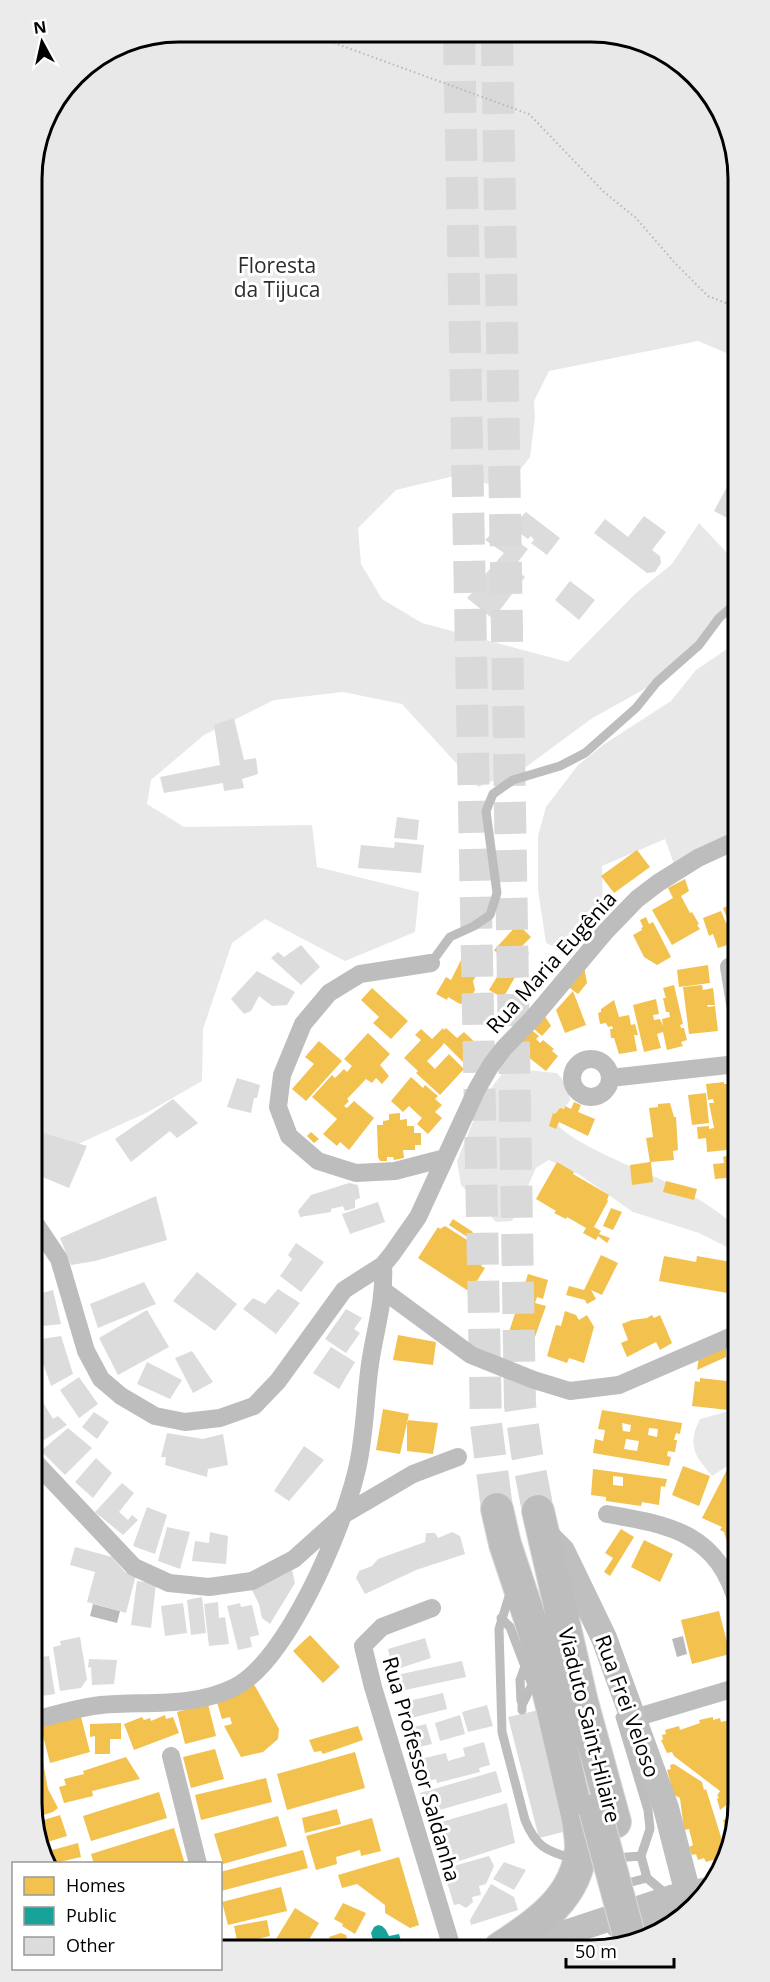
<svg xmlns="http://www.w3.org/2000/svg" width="770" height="1982" font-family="'Open Sans',sans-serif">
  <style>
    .green { fill: #e8e8e8 }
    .water { fill: #bababa }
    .homes { fill: #f2c14e; fill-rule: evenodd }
    .public { fill: #17a398 }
    .building { fill: #dcdcdc }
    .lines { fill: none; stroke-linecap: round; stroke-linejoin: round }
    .highway-tunnel { stroke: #d9d9d9; stroke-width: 32; stroke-dasharray: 32 16; stroke-linecap: butt }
    .highway-casing { stroke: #dbdbdb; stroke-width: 34 }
    .path { stroke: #b8b8b8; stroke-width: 2; stroke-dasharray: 1.5 3; stroke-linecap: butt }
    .lane { stroke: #bdbdbd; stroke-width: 9 }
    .street { stroke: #bdbdbd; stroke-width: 18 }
    .secondary { stroke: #bfbfbf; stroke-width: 26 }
    .highway { stroke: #bdbdbd; stroke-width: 32 }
    .highway-bridge-casing { stroke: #dbdbdb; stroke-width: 34; stroke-linecap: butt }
    .highway-bridge { stroke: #bdbdbd; stroke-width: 32 }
    .labels { text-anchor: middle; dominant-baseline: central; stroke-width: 6; stroke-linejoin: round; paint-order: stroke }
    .park-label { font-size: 21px; fill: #2d2d2d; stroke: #fff }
    .street-label { font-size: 21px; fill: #000; stroke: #fff }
    .rim { fill: none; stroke: #000; stroke-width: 3 }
  </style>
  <rect width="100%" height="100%" fill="#fff"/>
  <path class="green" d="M 179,32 L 620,34 L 695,75 L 736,150 L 736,357 L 698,341 L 549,371 L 534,401 L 535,418 L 530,457 L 506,488 L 454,476 L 396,490 L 358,528 L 361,564 L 382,599 L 422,623 L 568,662 L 635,594 L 672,564 L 699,523 L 728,554 L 732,609 L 648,687 L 591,719 L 526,767 L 478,787 L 402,704 L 343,692 L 274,700 L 204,735 L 151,780 L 147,804 L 184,827 L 312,825 L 317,867 L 419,892 L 415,932 L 345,961 L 265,919 L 232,943 L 203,1029 L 202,1081 L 148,1112 L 76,1145 L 33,1131 L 32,169 L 47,114 L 82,68 L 123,43 Z
    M 736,643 L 737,830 L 675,867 L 665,839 L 602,866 L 603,910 L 570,953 L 546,943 L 538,890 L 538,836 L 546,807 L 578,765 L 603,745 L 671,701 L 696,670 Z
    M 506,1068 L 557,1073 L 568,1086 L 570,1101 L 553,1119 C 566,1143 647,1172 673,1185 C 696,1197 716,1209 735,1226 L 737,1226 L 737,1257 L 731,1249 L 699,1233 L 633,1212 L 580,1175 L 549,1160 L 536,1168 L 512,1221 L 496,1222 L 461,1185 L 457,1161 L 481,1102 Z
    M 737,1363 L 738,1466 L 732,1463 L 712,1476 C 694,1455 687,1445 700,1419 L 726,1412 L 733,1397 Z"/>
  <path class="water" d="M 93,1604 L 120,1611 L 117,1623 L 90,1616 Z
    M 683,1636 L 687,1654 L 677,1657 L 672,1639 Z"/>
  <path class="homes" d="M 637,850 L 650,867 L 614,893 L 601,876 Z
    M 685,879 L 689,891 L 681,896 L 690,913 L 692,912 L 699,924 L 697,925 L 700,929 L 672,945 L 652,910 L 673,898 L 668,888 Z
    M 737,902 L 737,912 L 734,913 L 737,919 L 737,942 L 718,948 L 713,934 L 709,936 L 703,918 L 721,911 L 726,923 L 729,923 L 723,908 Z
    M 646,917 L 649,924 L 653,922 L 671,957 L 657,965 L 644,957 L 633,935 L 642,930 L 641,928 L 643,927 L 640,920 Z
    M 518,924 L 531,937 L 520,948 L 529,953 L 503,998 L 489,990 L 506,962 L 494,950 Z
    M 461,960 L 479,970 L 473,981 L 475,990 L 468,1002 L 460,1004 L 448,997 L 447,1000 L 436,994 L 446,977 L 451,980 Z
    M 708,965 L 710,983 L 679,987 L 677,970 Z
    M 584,966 L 587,983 L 578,994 L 567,986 Z
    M 674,985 L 683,1024 L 680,1025 L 681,1028 L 684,1028 L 687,1040 L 681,1042 L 683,1046 L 667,1050 L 663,1032 L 657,1034 L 661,1048 L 644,1052 L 633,1005 L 656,999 L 659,1014 L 653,1015 L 654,1020 L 660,1019 L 663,1026 L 662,1019 L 670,1017 L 669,1012 L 666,1012 L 663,998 L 666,998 L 663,988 Z
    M 702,985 L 703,990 L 713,988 L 715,1005 L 707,1005 L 708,1007 L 715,1006 L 718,1031 L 689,1034 L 683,987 Z
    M 372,988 L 408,1021 L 391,1039 L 373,1023 L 379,1017 L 361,1000 Z
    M 573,991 L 586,1025 L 565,1033 L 556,1010 Z
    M 614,1000 L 619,1017 L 629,1015 L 631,1025 L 635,1024 L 638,1035 L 634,1035 L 637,1051 L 619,1054 L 614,1038 L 611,1038 L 610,1029 L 613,1029 L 612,1026 L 608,1027 L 606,1023 L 600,1024 L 598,1013 L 601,1012 L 601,1009 Z
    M 543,1013 L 551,1026 L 542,1036 L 534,1029 Z
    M 443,1028 L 444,1030 L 446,1028 L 457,1038 L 464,1032 L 482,1049 L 466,1065 L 444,1043 L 441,1047 L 427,1061 L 435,1069 L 449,1054 L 464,1069 L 440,1095 L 416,1073 L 418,1071 L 404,1058 L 421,1040 L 415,1035 L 421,1029 L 432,1039 Z
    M 529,1028 L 539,1036 L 536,1039 L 540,1043 L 543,1040 L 554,1049 L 552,1051 L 558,1056 L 546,1071 L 514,1046 Z
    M 368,1033 L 390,1054 L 380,1065 L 389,1076 L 382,1084 L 376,1078 L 372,1083 L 366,1079 L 347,1099 L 349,1101 L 344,1106 L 347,1108 L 354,1101 L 374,1118 L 349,1150 L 340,1142 L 337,1146 L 323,1134 L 337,1119 L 312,1097 L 332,1075 L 335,1078 L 344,1069 L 347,1072 L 352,1066 L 344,1059 Z
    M 319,1041 L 342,1061 L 306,1101 L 292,1089 L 314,1064 L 305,1057 Z
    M 411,1077 L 423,1088 L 425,1085 L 438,1096 L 435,1099 L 442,1105 L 435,1112 L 442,1118 L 428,1134 L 417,1124 L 422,1118 L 409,1106 L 403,1112 L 391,1101 Z
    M 724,1082 L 724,1084 L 730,1084 L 737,1091 L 737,1149 L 707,1152 L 706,1138 L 698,1139 L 697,1127 L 709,1126 L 709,1129 L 714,1128 L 709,1103 L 714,1103 L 713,1099 L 708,1100 L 706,1084 Z
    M 706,1093 L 709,1123 L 692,1125 L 688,1095 Z
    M 574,1102 L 581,1105 L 578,1112 L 595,1119 L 588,1136 L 559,1122 L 556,1129 L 549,1126 L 553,1113 L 555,1114 L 560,1108 L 564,1109 L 565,1106 L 571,1109 Z
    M 670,1103 L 674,1117 L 676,1117 L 678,1150 L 673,1151 L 674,1160 L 651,1162 L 653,1182 L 632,1185 L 630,1165 L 650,1162 L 646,1138 L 653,1137 L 649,1108 L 658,1107 L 658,1104 Z
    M 400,1113 L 400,1120 L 407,1119 L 407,1126 L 414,1126 L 414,1133 L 421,1133 L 421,1145 L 415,1145 L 415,1150 L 403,1150 L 404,1158 L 394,1160 L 393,1157 L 387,1157 L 387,1161 L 380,1161 L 378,1157 L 377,1125 L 383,1125 L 383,1121 L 389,1120 L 389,1114 Z
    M 311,1132 L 319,1139 L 314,1143 L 307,1136 Z
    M 737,1153 L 737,1177 L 715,1179 L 713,1164 L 724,1163 L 723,1157 Z
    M 557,1162 L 574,1172 L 573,1174 L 609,1195 L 607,1200 L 608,1201 L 594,1227 L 601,1231 L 599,1234 L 610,1238 L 607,1243 L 598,1236 L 596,1240 L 583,1233 L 586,1228 L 567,1217 L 566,1219 L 554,1213 L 556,1211 L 536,1199 Z
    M 666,1181 L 697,1189 L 694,1200 L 663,1192 Z
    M 737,1198 L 737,1225 L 727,1214 L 737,1205 L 734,1201 Z
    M 611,1208 L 622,1212 L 613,1230 L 603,1226 Z
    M 453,1219 L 473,1232 L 469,1238 L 449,1225 Z
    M 445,1226 L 489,1254 L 481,1266 L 485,1268 L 470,1292 L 418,1258 L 438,1227 L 440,1229 Z
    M 601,1255 L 618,1263 L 602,1295 L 591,1290 L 596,1299 L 587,1304 L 585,1300 L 566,1295 L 569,1286 L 584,1290 Z
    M 664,1256 L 696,1262 L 697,1256 L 737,1263 L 737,1286 L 734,1285 L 733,1294 L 659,1281 Z
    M 528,1274 L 548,1280 L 543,1299 L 537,1297 L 535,1303 L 546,1306 L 531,1348 L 506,1341 Z
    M 565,1311 L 576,1315 L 579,1320 L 587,1315 L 594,1327 L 584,1363 L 569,1358 L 567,1363 L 547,1356 L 556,1325 L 561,1326 Z
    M 652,1315 L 654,1318 L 660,1315 L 672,1343 L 660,1350 L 656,1342 L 627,1357 L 621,1343 L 628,1340 L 622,1324 L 632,1320 L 647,1318 Z
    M 398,1335 L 436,1342 L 433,1365 L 393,1360 Z
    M 726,1345 L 726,1357 L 697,1370 L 699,1357 Z
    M 700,1378 L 727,1381 L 728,1410 L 692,1406 L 695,1381 L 700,1382 Z
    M 383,1409 L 409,1414 L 400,1454 L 376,1450 Z
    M 602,1410 L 682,1423 L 680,1434 L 676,1433 L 674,1440 L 677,1440 L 675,1452 L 668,1451 L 667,1456 L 671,1457 L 669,1466 L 593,1453 L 595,1439 L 603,1441 L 605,1430 L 598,1429 ZM 622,1423 L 631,1425 L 630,1432 L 623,1431 ZM 649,1428 L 658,1429 L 657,1437 L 648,1435 ZM 626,1439 L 639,1441 L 637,1451 L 624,1449 Z
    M 407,1420 L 438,1423 L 433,1454 L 407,1451 Z
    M 730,1464 L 738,1468 L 738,1553 L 731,1555 L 724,1532 L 720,1530 L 722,1527 L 702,1518 Z
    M 683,1466 L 710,1476 L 699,1506 L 672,1495 Z
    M 593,1469 L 667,1479 L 665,1487 L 661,1486 L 659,1505 L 642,1502 L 641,1506 L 606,1501 L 606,1497 L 591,1495 ZM 613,1476 L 623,1477 L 623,1486 L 613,1485 Z
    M 621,1529 L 634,1537 L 610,1576 L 604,1572 L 613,1558 L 605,1553 Z
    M 644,1540 L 673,1554 L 660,1582 L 631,1567 Z
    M 719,1611 L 730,1654 L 692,1664 L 681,1620 Z
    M 310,1635 L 340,1667 L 323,1683 L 293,1651 Z
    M 251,1679 L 279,1729 L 278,1739 L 263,1752 L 241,1757 L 224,1726 L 232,1724 L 230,1717 L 222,1719 L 216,1699 Z
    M 208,1704 L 216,1736 L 185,1744 L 177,1712 Z
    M 80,1713 L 90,1752 L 50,1763 L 40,1724 Z
    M 165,1715 L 166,1719 L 173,1717 L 179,1733 L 134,1750 L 124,1724 L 142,1717 L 144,1720 L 150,1718 L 151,1721 Z
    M 713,1717 L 713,1720 L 720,1718 L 721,1722 L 734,1719 L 733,1717 L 738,1718 L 738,1796 L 720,1810 L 717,1799 L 719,1797 L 717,1796 L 720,1791 L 674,1756 L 672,1752 L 667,1753 L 661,1740 L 663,1740 L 662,1735 L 666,1734 L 665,1730 L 679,1726 L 680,1730 L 700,1723 L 699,1720 Z
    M 121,1723 L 121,1739 L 110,1739 L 110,1754 L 95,1754 L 95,1736 L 90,1737 L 90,1724 Z
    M 358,1726 L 363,1740 L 323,1754 L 321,1751 L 314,1752 L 309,1740 Z
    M 34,1730 L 37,1730 L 48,1789 L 58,1808 L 53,1812 L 34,1818 L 34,1793 L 43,1790 L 34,1791 Z
    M 215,1749 L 224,1779 L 191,1788 L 183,1757 Z
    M 355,1752 L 365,1788 L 287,1810 L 277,1774 Z
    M 126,1757 L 140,1779 L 92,1791 L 93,1796 L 64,1803 L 59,1787 L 66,1785 L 64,1779 L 84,1774 L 83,1771 Z
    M 674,1764 L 702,1782 L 704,1790 L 706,1789 L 726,1853 L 720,1858 L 706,1862 L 704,1858 L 698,1860 L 696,1854 L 692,1855 L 689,1847 L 693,1845 L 689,1829 L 684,1830 L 680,1798 L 674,1795 L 667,1770 L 671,1769 L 670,1765 Z
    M 266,1778 L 272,1802 L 201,1820 L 195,1795 Z
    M 159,1792 L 167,1818 L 91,1841 L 83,1816 Z
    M 337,1809 L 341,1824 L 305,1833 L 302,1818 Z
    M 60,1815 L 67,1836 L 41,1844 L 34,1832 L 34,1823 Z
    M 278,1816 L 287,1846 L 223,1864 L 214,1834 Z
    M 736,1816 L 737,1818 L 730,1846 L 723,1820 Z
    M 372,1818 L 381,1851 L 361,1856 L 360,1850 L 336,1857 L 337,1864 L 316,1870 L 306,1836 Z
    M 174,1828 L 185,1864 L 94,1864 L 91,1854 Z
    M 78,1843 L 81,1857 L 51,1864 L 45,1852 Z
    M 303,1850 L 308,1868 L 221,1891 L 220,1872 Z
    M 399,1857 L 419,1925 L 410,1928 L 385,1913 L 385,1905 L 357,1884 L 342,1888 L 338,1875 Z
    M 281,1887 L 287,1911 L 228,1925 L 222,1902 Z
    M 343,1903 L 366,1913 L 355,1934 L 342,1926 L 343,1924 L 334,1919 Z
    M 295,1908 L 319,1923 L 304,1948 L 280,1948 L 273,1944 Z
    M 267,1920 L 270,1936 L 257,1939 L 257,1942 L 238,1946 L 234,1926 Z
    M 341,1933 L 346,1935 L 348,1943 L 352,1943 L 353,1940 L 357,1941 L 359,1948 L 316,1948 L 320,1940 L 330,1940 L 329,1937 Z
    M 261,1944 L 262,1948 L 243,1948 L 243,1946 Z"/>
  <path class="public" d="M 378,1925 L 382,1926 L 386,1930 L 389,1936 L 399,1934 L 403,1948 L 366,1948 L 365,1942 L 373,1940 L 371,1933 L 374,1927 Z"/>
  <path class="building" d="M 736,470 L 736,511 L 731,520 L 714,511 Z
    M 526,512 L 560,538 L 547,555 L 531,543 L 534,540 L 531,536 L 528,539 L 511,527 Z
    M 644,516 L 666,532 L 652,550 L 660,556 L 661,563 L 655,572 L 647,573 L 594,533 L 605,519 L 628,537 Z
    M 495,530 L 511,544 L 514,539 L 528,549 L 514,567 L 525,577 L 493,619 L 467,598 L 475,590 L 465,580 L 473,571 L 481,579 L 504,553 L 485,540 Z
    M 570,581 L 595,600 L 579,620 L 555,600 Z
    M 234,718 L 244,760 L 256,758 L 258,774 L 242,779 L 244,788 L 224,791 L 223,783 L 164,793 L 160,777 L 220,765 L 214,725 Z
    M 397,817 L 419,820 L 417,840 L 394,838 Z
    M 395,842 L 424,845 L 421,873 L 358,868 L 361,845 L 394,848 Z
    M 301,945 L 320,967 L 301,985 L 271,958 L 278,952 L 284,957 Z
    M 257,971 L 295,992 L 287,1005 L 272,1006 L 259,996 L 251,1011 L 244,1014 L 231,999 Z
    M 237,1078 L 260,1085 L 257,1098 L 254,1098 L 251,1113 L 227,1107 Z
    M 173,1099 L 198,1123 L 177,1138 L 170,1131 L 131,1162 L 115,1139 Z
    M 33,1130 L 87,1146 L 69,1188 L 33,1173 Z
    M 349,1183 L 358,1185 L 360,1198 L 355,1200 L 355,1208 L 345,1211 L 343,1206 L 331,1209 L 331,1212 L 300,1217 L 298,1211 L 311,1195 Z
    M 156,1196 L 167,1240 L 95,1261 L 71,1265 L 60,1238 Z
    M 378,1202 L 385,1222 L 350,1234 L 342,1214 Z
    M 296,1243 L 324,1262 L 301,1292 L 280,1276 L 292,1259 L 288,1255 Z
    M 34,1256 L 39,1260 L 34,1269 Z
    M 197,1272 L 237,1304 L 215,1331 L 173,1301 Z
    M 144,1282 L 156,1304 L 98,1328 L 90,1304 Z
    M 278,1289 L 300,1303 L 276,1334 L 243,1309 L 253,1298 L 265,1304 Z
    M 53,1290 L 61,1324 L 34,1327 L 34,1295 Z
    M 346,1309 L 362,1318 L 354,1329 L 360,1333 L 346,1353 L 325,1339 Z
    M 147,1310 L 169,1347 L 118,1375 L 99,1338 Z
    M 61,1336 L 73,1374 L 51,1386 L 35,1340 Z
    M 331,1347 L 355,1362 L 339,1389 L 313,1373 Z
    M 192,1351 L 213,1382 L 193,1393 L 175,1358 Z
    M 147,1362 L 182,1380 L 170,1399 L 137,1384 Z
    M 79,1377 L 98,1404 L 79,1418 L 60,1390 Z
    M 38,1385 L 44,1396 L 34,1401 L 34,1386 Z
    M 41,1399 L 53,1419 L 58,1416 L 67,1425 L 35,1446 L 34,1406 Z
    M 94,1412 L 109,1422 L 97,1439 L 82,1427 Z
    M 68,1428 L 92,1448 L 65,1475 L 41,1451 Z
    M 167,1433 L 203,1439 L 223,1434 L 228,1465 L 208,1469 L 207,1477 L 165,1465 L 166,1457 L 161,1457 Z
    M 304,1446 L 324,1460 L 289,1501 L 274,1491 Z
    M 96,1458 L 112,1473 L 93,1498 L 75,1482 Z
    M 122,1483 L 134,1493 L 119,1512 L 128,1520 L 132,1515 L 138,1520 L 123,1535 L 95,1512 Z
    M 147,1507 L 167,1515 L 155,1554 L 133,1546 Z
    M 167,1527 L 190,1532 L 180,1569 L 158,1561 Z
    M 210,1532 L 228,1536 L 226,1564 L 192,1561 L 195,1541 L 209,1543 Z
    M 452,1532 L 460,1536 L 465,1554 L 416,1570 L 365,1594 L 356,1578 L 359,1571 L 372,1566 L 378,1559 L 425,1542 L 426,1533 L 435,1533 L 438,1538 Z
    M 75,1547 L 112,1557 L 125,1572 L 136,1575 L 126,1613 L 87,1602 L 95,1572 L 70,1565 Z
    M 292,1570 L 295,1583 L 270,1624 L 262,1618 L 259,1604 L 252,1590 Z
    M 137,1581 L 156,1583 L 151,1628 L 131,1625 Z
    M 34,1593 L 39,1610 L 34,1611 Z
    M 202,1597 L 206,1633 L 191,1635 L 187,1600 Z
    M 218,1602 L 219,1618 L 225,1617 L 229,1644 L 209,1646 L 204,1604 Z
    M 183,1603 L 187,1633 L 165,1636 L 161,1606 Z
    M 240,1603 L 241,1607 L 252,1605 L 259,1635 L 250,1637 L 252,1647 L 238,1650 L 227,1606 Z
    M 80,1637 L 87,1679 L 81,1688 L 60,1691 L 53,1647 L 61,1645 L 60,1641 Z
    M 425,1638 L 431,1658 L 391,1671 L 387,1659 L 390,1658 L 388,1649 Z
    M 49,1656 L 55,1694 L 34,1697 L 34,1658 Z
    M 89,1659 L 117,1660 L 114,1684 L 92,1685 L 91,1667 L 88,1668 Z
    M 462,1661 L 466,1677 L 396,1692 L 392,1676 Z
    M 443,1693 L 447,1709 L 411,1718 L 408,1701 Z
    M 487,1705 L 493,1726 L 468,1732 L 462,1712 Z
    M 539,1710 L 571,1830 L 539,1838 L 508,1717 Z
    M 460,1715 L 465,1734 L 440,1741 L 435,1723 Z
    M 426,1724 L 432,1744 L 411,1749 L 406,1729 Z
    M 484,1742 L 490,1765 L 479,1768 L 480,1772 L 437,1783 L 436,1779 L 422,1783 L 416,1760 L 446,1753 L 448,1761 L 465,1756 L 463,1748 Z
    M 496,1771 L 502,1792 L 426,1814 L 420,1793 Z
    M 507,1803 L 515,1843 L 444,1866 L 434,1824 Z
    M 489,1856 L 494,1866 L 486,1884 L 479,1886 L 481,1895 L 472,1897 L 473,1902 L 466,1908 L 459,1904 L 454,1905 L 443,1869 Z
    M 504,1862 L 526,1870 L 514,1890 L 493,1879 Z
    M 491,1884 L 514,1897 L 518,1910 L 471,1925 L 470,1920 Z"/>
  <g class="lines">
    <path class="highway-tunnel" d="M 459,33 L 486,1424 L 497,1509
      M 497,34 L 520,1405 L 527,1454 L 538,1511"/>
    <defs>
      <path id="highway" d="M 497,1509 L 505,1544 L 535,1634 L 578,1819 C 579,1828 581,1838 581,1847 C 578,1896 538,1924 500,1948
        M 538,1511 L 582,1702 L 615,1822"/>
    </defs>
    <use href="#highway" class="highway-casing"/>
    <path class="path" d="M 304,32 L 529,114 L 604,192 L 636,218 L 674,262 L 708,296 L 736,307"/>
    <path class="lane" d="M 431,963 L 450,937 L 474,926 L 490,915 L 497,893 L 486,811 L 493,794 L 513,780 L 560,766 L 585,753 L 636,708 L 657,682 L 699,645 L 719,618 L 736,603
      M 511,1590 L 499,1629 L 502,1732 L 525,1820 C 536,1847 546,1851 574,1859
      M 501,1618 L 510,1627 L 532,1685 L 522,1705 L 522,1710
      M 521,1701 L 520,1680 L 524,1669
      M 620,1717 L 648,1810 L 650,1829 L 641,1856 L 647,1878 L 667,1895
      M 614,1858 L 641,1856
      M 620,1885 L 647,1878"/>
    <path class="street" d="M 431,963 L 360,974 L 329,993 L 303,1024 L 282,1075 L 278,1107 L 289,1136 L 318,1161 L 356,1173 L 395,1171 L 445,1158
      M 737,964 L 729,967 L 737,1016
      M572 1078a19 19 0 1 1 38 0a19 19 0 1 1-38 0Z
      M 610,1078 L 737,1064
      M 33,1225 L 37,1226 L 59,1259 L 86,1351 L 101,1379 L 121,1396 L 155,1416 L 185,1422 L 220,1418 L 254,1406 L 278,1381 L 344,1290 L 383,1265 L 392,1254 L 418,1217 L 477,1089 L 491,1065 L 504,1048 L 532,1019 L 606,931 L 637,899 L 658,883 L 698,858 L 737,840
      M 384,1291 L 471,1355 L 534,1380 L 570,1391 L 619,1385 L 737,1334
      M 34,1461 L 134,1567 L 169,1583 L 209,1587 L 252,1581 L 294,1559 L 343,1515 L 413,1474 L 458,1457
      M 607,1514 C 672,1525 719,1534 738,1606
      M 432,1608 L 382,1627 L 363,1646 L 373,1687 L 452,1948
      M 634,1718 L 738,1687
      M 34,1720 C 56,1715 79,1707 101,1705 C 146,1701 194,1708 235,1687 C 287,1661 343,1528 356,1473 C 365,1440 365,1398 370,1364 C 375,1329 385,1302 383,1265
      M 171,1756 L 198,1864"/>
    <path class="secondary" d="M 542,1531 L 562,1551 L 604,1638 L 666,1808 L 688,1894
      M 618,1925 L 675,1922
      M 520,1948 L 671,1898 L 708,1890"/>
    <use href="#highway" class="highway"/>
    <defs>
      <path id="highway-bridge" d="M 595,1810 L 631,1943"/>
    </defs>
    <use href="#highway-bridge" class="highway-bridge-casing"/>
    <use href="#highway-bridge" class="highway-bridge"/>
  </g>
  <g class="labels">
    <g class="park-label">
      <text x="277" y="265">Floresta<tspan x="277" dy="24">da Tijuca</tspan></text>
    </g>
    <g class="street-label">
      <text transform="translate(551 962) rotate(-48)">Rua Maria Eugênia</text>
      <text transform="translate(628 1706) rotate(70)">Rua Frei Veloso</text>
      <text transform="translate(590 1725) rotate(76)">Viaduto Saint-Hilaire</text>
      <text transform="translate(422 1769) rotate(74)">Rua Professor Saldanha</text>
    </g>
  </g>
  <path d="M0 0H770V1982H0ZM179 42H591A137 137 0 0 1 728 179V1803A137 137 0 0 1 591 1940H179A137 137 0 0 1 42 1803V179A137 137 0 0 1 179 42Z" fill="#ebebeb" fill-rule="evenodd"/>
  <path class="rim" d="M179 42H591A137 137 0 0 1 728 179V1803A137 137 0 0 1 591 1940H179A137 137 0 0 1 42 1803V179A137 137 0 0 1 179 42Z"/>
  <rect x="12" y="1862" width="210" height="108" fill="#ffffff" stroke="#999999" stroke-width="1.5"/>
  <rect x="24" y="1877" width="30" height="18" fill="#f2c14e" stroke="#999999" stroke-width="1.5"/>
  <text x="66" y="1892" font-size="18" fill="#000000">Homes</text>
  <rect x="24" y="1907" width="30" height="18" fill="#17a398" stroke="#999999" stroke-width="1.5"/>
  <text x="66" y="1922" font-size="18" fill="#000000">Public</text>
  <rect x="24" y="1937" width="30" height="18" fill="#dcdcdc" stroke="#999999" stroke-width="1.5"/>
  <text x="66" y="1952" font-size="18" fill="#000000">Other</text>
  <g transform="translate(42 42) rotate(352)" stroke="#ffffff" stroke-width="4.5" paint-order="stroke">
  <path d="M0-4.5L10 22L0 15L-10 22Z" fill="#000000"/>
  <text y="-9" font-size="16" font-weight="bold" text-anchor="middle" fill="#000000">N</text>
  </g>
  <path d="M566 1958v9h108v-9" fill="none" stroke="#000000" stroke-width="3"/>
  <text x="575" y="1958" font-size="18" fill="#000000" stroke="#ffffff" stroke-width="4.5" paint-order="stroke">50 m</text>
</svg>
